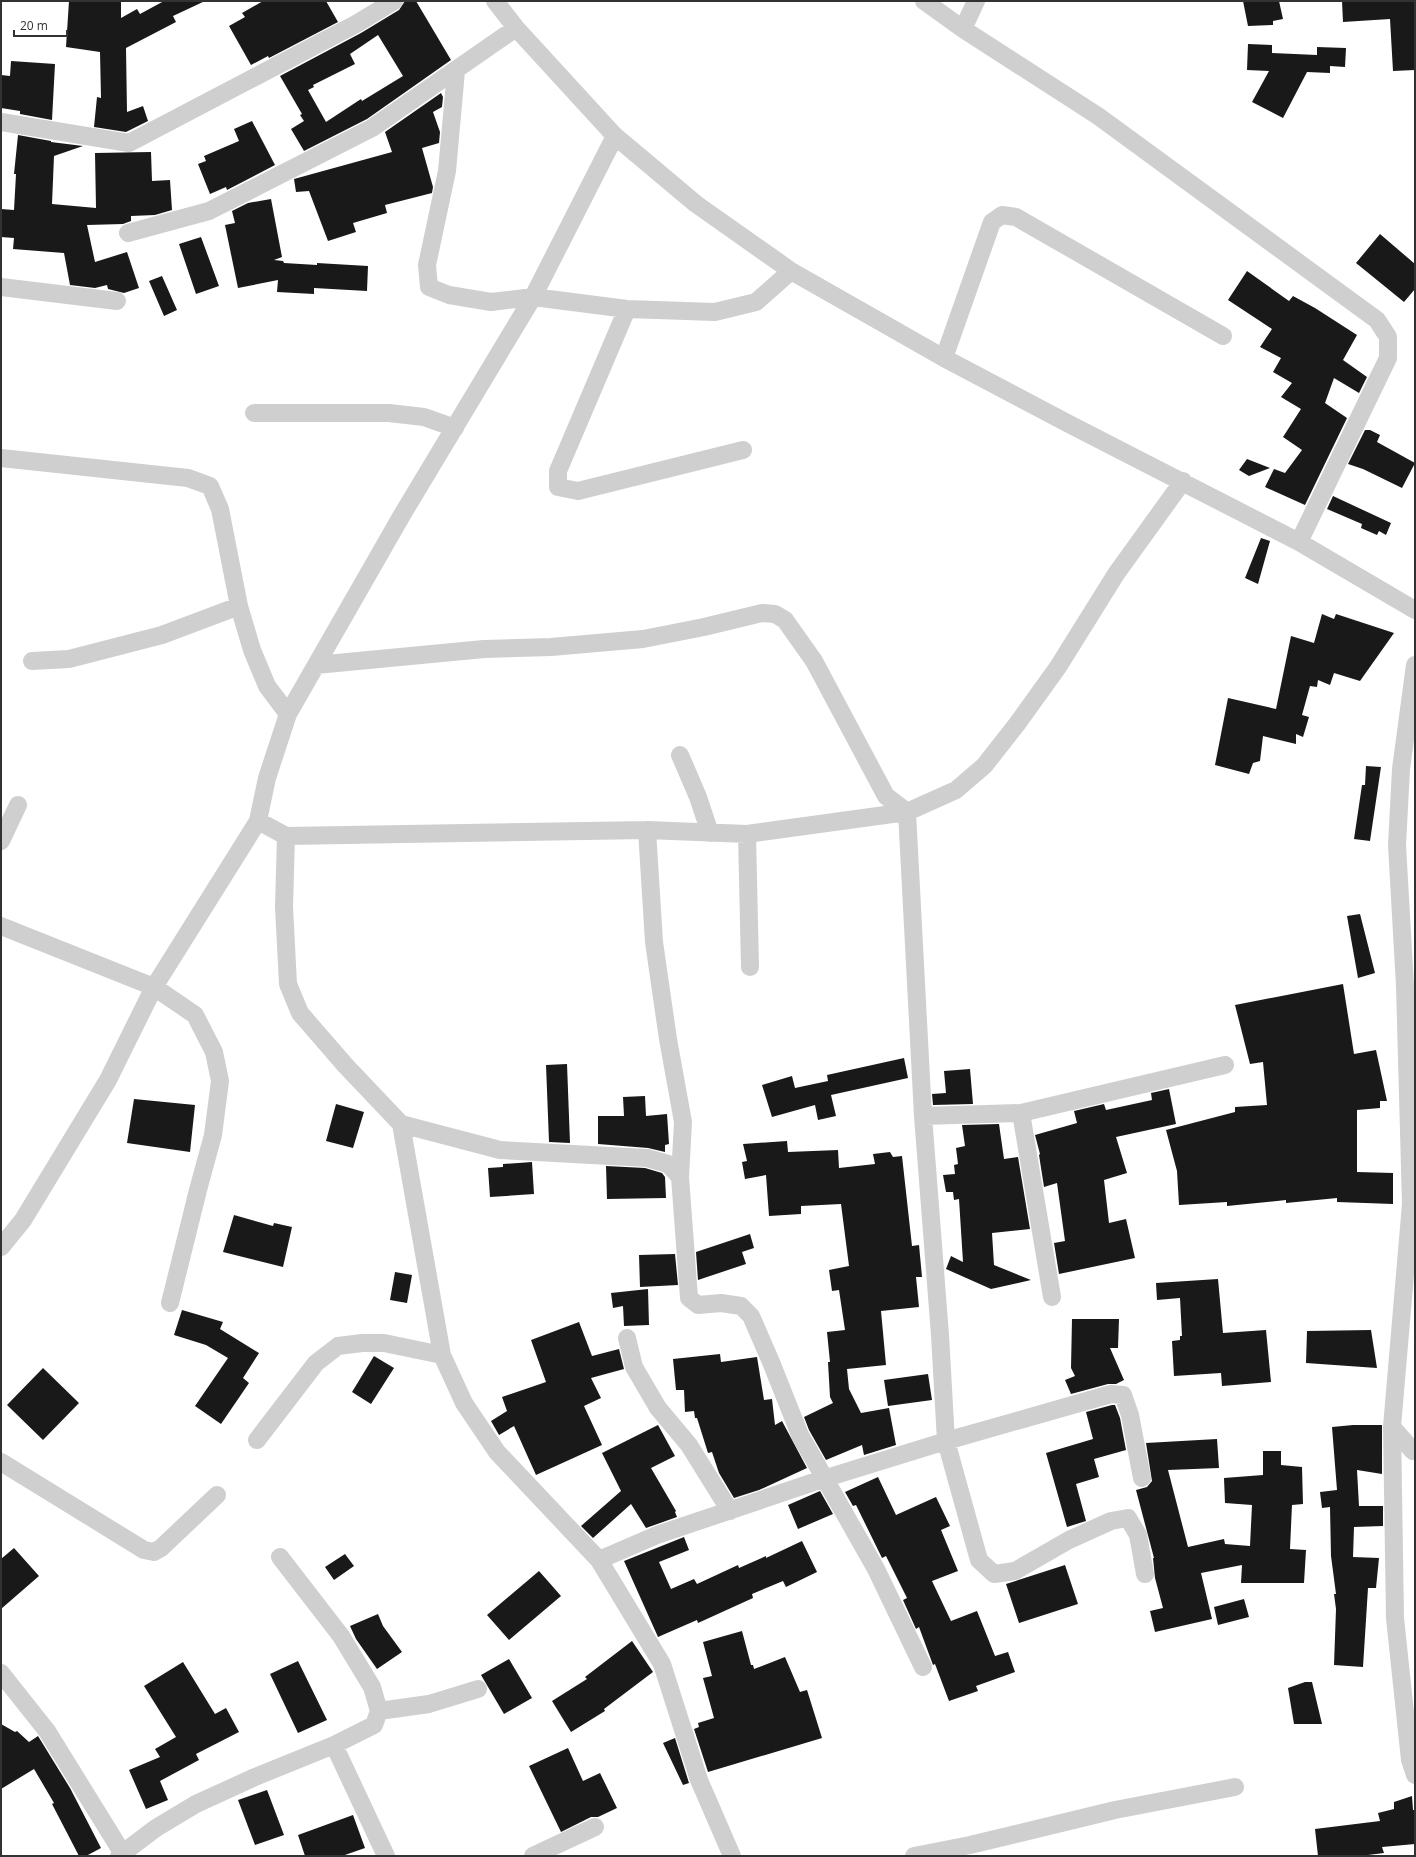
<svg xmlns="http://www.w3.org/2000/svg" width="1416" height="1857" font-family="'Open Sans',sans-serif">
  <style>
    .building { fill: #191919; fill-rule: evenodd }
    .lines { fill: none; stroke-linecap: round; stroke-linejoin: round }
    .minor { stroke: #cfcfcf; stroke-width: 18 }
  </style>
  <rect width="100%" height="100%" fill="#fff"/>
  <path class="building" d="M 69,1 L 121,2 L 121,18 L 137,9 L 140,14 L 164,1 L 205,1 L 173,16 L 176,22 L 126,48 L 127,112 L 143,106 L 148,121 L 126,132 L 94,127 L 97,97 L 101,98 L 100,52 L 66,47 Z
    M 263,1 L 326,1 L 338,22 L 269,58 L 268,56 L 251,65 L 229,26 L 245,17 L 242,13 Z
    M 405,1 L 416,1 L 451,60 L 367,119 L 304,151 L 291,129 L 304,121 L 300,115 L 302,114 L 280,76 L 361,33 L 399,10 ZM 378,35 L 403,76 L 362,101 L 361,99 L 326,122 L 308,90 L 314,87 L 313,85 L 355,64 L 350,54 Z
    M 1243,1 L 1279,1 L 1283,19 L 1273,21 L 1273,25 L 1248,26 Z
    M 1342,1 L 1415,1 L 1415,70 L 1393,71 L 1390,19 L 1343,22 Z
    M 1248,44 L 1272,45 L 1272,53 L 1317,55 L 1317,47 L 1346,48 L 1345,67 L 1330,66 L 1330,73 L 1307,72 L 1283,118 L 1252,102 L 1269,71 L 1247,70 Z
    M 11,61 L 55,64 L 52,120 L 20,114 L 20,111 L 1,108 L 1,75 L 10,76 Z
    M 441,93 L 443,97 L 442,107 L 433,112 L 440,132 L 439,143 L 422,148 L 433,187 L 432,193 L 385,205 L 387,213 L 353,223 L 356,232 L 328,241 L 309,191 L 296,192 L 294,179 L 392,152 L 385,132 Z
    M 252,121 L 275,165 L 227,190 L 226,187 L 210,194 L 198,164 L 206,161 L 204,156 L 239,141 L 234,129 Z
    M 18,135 L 51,141 L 51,142 L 83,146 L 54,156 L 52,204 L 96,208 L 95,153 L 151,152 L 152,181 L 170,180 L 172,210 L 155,215 L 131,216 L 131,221 L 123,224 L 87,225 L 95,262 L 127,252 L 139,288 L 124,293 L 108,289 L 107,285 L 95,288 L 70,285 L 64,253 L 13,249 L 14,238 L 1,237 L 1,209 L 14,210 L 16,174 L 14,174 Z
    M 271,199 L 282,257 L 274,260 L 283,261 L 284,263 L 317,265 L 317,263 L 368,266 L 367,291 L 314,288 L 314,294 L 277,292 L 278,280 L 238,288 L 225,225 L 235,223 L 232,211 L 248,203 Z
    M 1380,234 L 1415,264 L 1415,289 L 1404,302 L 1356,263 Z
    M 201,237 L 219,286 L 196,294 L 179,244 Z
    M 1247,271 L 1289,301 L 1293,296 L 1315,308 L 1357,335 L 1343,360 L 1367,377 L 1359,393 L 1334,378 L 1325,403 L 1347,418 L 1305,505 L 1265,487 L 1274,469 L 1285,473 L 1302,450 L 1283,437 L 1301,409 L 1281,397 L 1292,383 L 1273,372 L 1281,358 L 1260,347 L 1272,329 L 1228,300 Z
    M 162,276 L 177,310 L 164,316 L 149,281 Z
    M 1365,430 L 1370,430 L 1380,435 L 1377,442 L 1415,463 L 1402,488 L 1363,469 L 1348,464 Z
    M 1247,459 L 1270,468 L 1249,476 L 1239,470 Z
    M 1333,496 L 1391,523 L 1386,535 L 1379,531 L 1377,535 L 1361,528 L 1362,524 L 1327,509 Z
    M 1261,538 L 1270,541 L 1258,584 L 1245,578 Z
    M 1322,614 L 1334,619 L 1336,614 L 1394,633 L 1360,681 L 1334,673 L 1330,685 L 1318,680 L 1317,687 L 1310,686 L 1302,715 L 1309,717 L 1303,737 L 1296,734 L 1296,744 L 1263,736 L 1260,761 L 1253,763 L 1249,774 L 1215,765 L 1228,698 L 1276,709 L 1291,636 L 1314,643 Z
    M 1366,766 L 1381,767 L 1370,841 L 1354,839 L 1362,785 L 1365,785 Z
    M 1360,914 L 1375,973 L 1358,978 L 1347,916 Z
    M 1343,984 L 1354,1054 L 1376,1050 L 1387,1101 L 1380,1101 L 1380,1108 L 1357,1110 L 1357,1172 L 1393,1173 L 1393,1204 L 1337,1202 L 1337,1198 L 1286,1203 L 1286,1200 L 1227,1206 L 1227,1202 L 1179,1205 L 1177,1171 L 1166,1130 L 1235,1112 L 1235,1107 L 1267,1105 L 1263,1062 L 1250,1064 L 1235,1005 Z
    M 904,1058 L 908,1078 L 831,1095 L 836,1116 L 818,1120 L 815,1105 L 772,1117 L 762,1085 L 792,1076 L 795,1088 L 828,1081 L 827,1075 Z
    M 567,1064 L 570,1143 L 549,1142 L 546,1065 Z
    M 970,1069 L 973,1104 L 933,1105 L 932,1094 L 946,1093 L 944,1071 Z
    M 1169,1089 L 1176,1124 L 1116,1137 L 1127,1173 L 1104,1180 L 1109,1223 L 1126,1219 L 1135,1258 L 1059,1274 L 1054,1243 L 1065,1241 L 1057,1183 L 1044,1187 L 1039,1155 L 1040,1154 L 1035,1135 L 1077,1123 L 1074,1111 L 1104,1104 L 1106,1110 L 1152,1100 L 1151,1093 Z
    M 645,1096 L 646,1116 L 667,1114 L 669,1144 L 665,1145 L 665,1152 L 648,1148 L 598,1144 L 598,1116 L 624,1116 L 623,1097 Z
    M 134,1099 L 195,1105 L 190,1152 L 127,1143 Z
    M 336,1104 L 364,1112 L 353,1148 L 326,1141 Z
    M 999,1124 L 1004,1159 L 1018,1157 L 1030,1229 L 992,1233 L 994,1265 L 1031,1280 L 991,1289 L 946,1269 L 951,1256 L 963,1262 L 959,1199 L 954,1200 L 953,1192 L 946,1192 L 943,1175 L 955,1174 L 954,1165 L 958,1164 L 956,1148 L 965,1146 L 962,1125 Z
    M 787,1141 L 788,1152 L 838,1150 L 839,1168 L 875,1164 L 873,1154 L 890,1152 L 893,1157 L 902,1156 L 912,1246 L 919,1245 L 922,1277 L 916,1277 L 919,1307 L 881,1311 L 886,1365 L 847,1369 L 849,1389 L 861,1413 L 889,1408 L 896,1445 L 864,1455 L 862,1445 L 826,1460 L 809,1430 L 804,1417 L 833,1403 L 830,1397 L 828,1362 L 830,1362 L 827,1332 L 845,1330 L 839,1290 L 832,1291 L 829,1270 L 849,1266 L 841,1204 L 801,1206 L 801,1214 L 769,1216 L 766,1175 L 745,1179 L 742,1162 L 747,1161 L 743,1144 Z
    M 532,1162 L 534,1194 L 490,1197 L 488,1168 L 503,1167 L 503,1164 Z
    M 606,1166 L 645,1168 L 662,1173 L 665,1177 L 666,1198 L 607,1199 Z
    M 234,1215 L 273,1226 L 274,1223 L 292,1227 L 283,1267 L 223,1252 Z
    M 750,1234 L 754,1248 L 742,1252 L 746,1264 L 698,1280 L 696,1252 Z
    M 675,1254 L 678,1285 L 640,1287 L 639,1255 Z
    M 395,1272 L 412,1275 L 407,1303 L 390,1300 Z
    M 1218,1279 L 1223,1333 L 1266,1330 L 1271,1382 L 1222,1386 L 1221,1373 L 1174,1376 L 1172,1341 L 1180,1340 L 1180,1336 L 1182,1336 L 1180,1298 L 1157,1300 L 1156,1283 Z
    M 648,1289 L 649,1325 L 624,1326 L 623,1306 L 613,1308 L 611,1293 Z
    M 182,1310 L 223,1322 L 220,1329 L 259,1353 L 243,1378 L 249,1383 L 221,1424 L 195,1406 L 228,1358 L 206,1345 L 174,1335 Z
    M 1072,1319 L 1119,1319 L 1118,1348 L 1110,1348 L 1124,1380 L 1116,1384 L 1108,1384 L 1071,1394 L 1065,1380 L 1075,1376 L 1071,1368 Z
    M 579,1322 L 592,1356 L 619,1349 L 624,1369 L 591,1378 L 601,1398 L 584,1406 L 602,1445 L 536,1475 L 514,1426 L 499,1435 L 491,1421 L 507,1411 L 502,1397 L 546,1382 L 531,1340 Z
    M 1371,1330 L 1377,1368 L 1306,1363 L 1307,1331 Z
    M 720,1354 L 721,1362 L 757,1357 L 764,1400 L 772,1399 L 775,1425 L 782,1421 L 807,1468 L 759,1490 L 734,1498 L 719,1473 L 712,1452 L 708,1453 L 697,1418 L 695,1418 L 694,1411 L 685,1412 L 684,1390 L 676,1390 L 673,1359 Z
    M 374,1356 L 394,1368 L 371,1404 L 352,1392 Z
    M 43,1368 L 79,1403 L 43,1440 L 7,1405 Z
    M 928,1374 L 932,1400 L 888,1406 L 884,1380 Z
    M 1112,1405 L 1115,1405 L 1120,1418 L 1126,1450 L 1094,1459 L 1099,1477 L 1076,1484 L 1086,1521 L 1067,1527 L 1046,1453 L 1093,1439 L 1086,1412 Z
    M 658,1425 L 675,1456 L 651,1468 L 676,1511 L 675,1512 L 677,1517 L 646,1528 L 631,1504 L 593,1538 L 581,1526 L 621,1491 L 602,1453 Z
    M 1353,1425 L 1382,1425 L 1382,1474 L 1357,1470 L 1359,1506 L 1383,1506 L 1383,1526 L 1354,1527 L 1353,1557 L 1379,1558 L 1376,1588 L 1368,1588 L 1363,1667 L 1334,1665 L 1336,1609 L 1334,1594 L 1336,1594 L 1331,1556 L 1330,1507 L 1322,1508 L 1320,1492 L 1337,1490 L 1332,1427 Z
    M 1217,1439 L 1219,1468 L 1168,1470 L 1188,1547 L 1224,1539 L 1225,1544 L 1250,1546 L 1252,1505 L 1225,1503 L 1224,1478 L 1263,1475 L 1263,1451 L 1281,1451 L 1281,1465 L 1302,1467 L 1303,1504 L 1292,1505 L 1290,1549 L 1306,1550 L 1304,1583 L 1241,1583 L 1242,1565 L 1201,1573 L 1212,1619 L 1155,1632 L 1150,1611 L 1163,1608 L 1155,1578 L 1153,1558 L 1154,1558 L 1136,1490 L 1147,1487 L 1152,1481 L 1146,1443 Z
    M 878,1477 L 896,1515 L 936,1497 L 950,1526 L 941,1530 L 958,1571 L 932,1581 L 951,1621 L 977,1611 L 995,1656 L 1008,1652 L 1015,1672 L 976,1686 L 978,1691 L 949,1701 L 935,1664 L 933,1665 L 919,1627 L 916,1629 L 903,1600 L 907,1598 L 886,1556 L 882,1558 L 856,1505 L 853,1506 L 845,1492 Z
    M 820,1491 L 833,1514 L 798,1529 L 788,1505 Z
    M 684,1537 L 689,1550 L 659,1562 L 671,1589 L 694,1579 L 697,1584 L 738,1565 L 739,1568 L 766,1556 L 766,1558 L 802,1541 L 817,1572 L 786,1587 L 783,1581 L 752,1594 L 753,1598 L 698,1623 L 697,1620 L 658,1637 L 624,1561 Z
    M 14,1548 L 39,1576 L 1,1609 L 1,1559 Z
    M 345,1554 L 354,1566 L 334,1580 L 325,1567 Z
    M 1065,1565 L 1078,1604 L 1019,1623 L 1006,1584 Z
    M 539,1571 L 561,1596 L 509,1640 L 487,1615 Z
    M 1244,1599 L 1249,1617 L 1218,1625 L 1214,1607 Z
    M 378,1614 L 383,1626 L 402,1652 L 377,1669 L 356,1639 L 350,1626 Z
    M 742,1631 L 751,1665 L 753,1665 L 754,1669 L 785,1657 L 800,1692 L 807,1690 L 822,1738 L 708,1772 L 694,1729 L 699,1727 L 698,1723 L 714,1718 L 703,1678 L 712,1676 L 703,1642 Z
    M 632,1641 L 653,1672 L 604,1709 L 605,1711 L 571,1732 L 552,1701 L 587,1679 L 585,1677 Z
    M 509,1659 L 532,1698 L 504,1714 L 481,1675 Z
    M 298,1661 L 327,1720 L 298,1733 L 270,1674 Z
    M 183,1662 L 215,1714 L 226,1708 L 239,1732 L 196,1754 L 199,1760 L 160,1781 L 168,1800 L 146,1809 L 129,1770 L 160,1757 L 155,1749 L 176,1737 L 144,1686 Z
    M 1305,1682 L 1312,1682 L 1322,1724 L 1294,1724 L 1288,1688 Z
    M 1,1724 L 15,1732 L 17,1731 L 29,1742 L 38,1736 L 70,1788 L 101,1848 L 86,1856 L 79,1856 L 52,1804 L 54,1803 L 34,1769 L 1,1789 Z
    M 675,1738 L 689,1783 L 683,1785 L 663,1743 Z
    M 568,1748 L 583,1781 L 600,1773 L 617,1808 L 598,1817 L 591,1817 L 561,1832 L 529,1766 Z
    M 267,1790 L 284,1835 L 255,1845 L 238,1800 Z
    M 1412,1796 L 1413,1810 L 1415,1810 L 1415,1844 L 1382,1847 L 1384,1853 L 1360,1856 L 1318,1856 L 1315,1829 L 1380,1821 L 1378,1813 L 1394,1809 L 1394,1802 Z
    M 353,1815 L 365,1848 L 342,1856 L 305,1856 L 298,1835 Z"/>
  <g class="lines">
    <path class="minor" d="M 495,1 L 516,28 L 615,136 L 696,204 L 791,271 L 944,358 L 1071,425 L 1299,542 L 1415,610
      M 924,1 L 963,29 L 1098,116 L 1377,320 L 1388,337 L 1388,358 L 1299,542
      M 963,29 L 976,1
      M 456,71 L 447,171 L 427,265 L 429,287 L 449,295 L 491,302 L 533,297 L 627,309 L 715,312 L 756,302 L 791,271
      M 1,122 L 129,143 L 356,24 L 394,1
      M 128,233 L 209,211 L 372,128 L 516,28
      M 1,287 L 117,301
      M 627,309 L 558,471 L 558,487 L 578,491 L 743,450
      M 944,358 L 992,222 L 1002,215 L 1016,217 L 1223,336
      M 254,413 L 389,413 L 424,417 L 455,428
      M 1,458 L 188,478 L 210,486 L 220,509 L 239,606 L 252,650 L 267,686 L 288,714
      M 32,661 L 69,659 L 162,635 L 239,606
      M 316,665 L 484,649 L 551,647 L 643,639 L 704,627 L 762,613 L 775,614 L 785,620 L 814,661 L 886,796 L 907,812 L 923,1116 L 940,1335 L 946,1441 L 979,1560 L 994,1574 L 1015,1571 L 1069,1540 L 1111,1521 L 1128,1518 L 1138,1535 L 1145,1574
      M 1415,665 L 1401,769 L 1397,845 L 1405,986 L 1411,1204 L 1392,1427 L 1395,1618 L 1410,1760 L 1415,1775
      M 680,755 L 698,797 L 710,833
      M 258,821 L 286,836 L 647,830 L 747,834 L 907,812 L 956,790 L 984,766 L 1017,724 L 1058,667 L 1116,574 L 1183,481
      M 647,830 L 654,942 L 668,1039 L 683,1122 L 680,1177
      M 747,834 L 750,967
      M 286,836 L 284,907 L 288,984 L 300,1013 L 345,1065 L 401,1124 L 442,1355 L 464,1403 L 497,1452 L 599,1560 L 662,1664 L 699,1780 L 732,1856
      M 1,841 L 18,805
      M 1,926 L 154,987 L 195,1015 L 214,1052 L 220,1081 L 213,1135 L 198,1190 L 170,1303
      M 1021,1113 L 1052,1297
      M 923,1116 L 1021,1113 L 1225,1065
      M 401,1124 L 500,1150 L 647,1158 L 668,1164 L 680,1177 L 689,1298 L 698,1305 L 721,1303 L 741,1306 L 751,1316 L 771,1362 L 800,1435 L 876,1569 L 923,1667
      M 1,1247 L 23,1220 L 108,1080 L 154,987 L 258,821 L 267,778 L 288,714 L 402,515 L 533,297 L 615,136
      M 627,1338 L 634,1367 L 658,1408 L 689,1445 L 730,1511
      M 1392,1427 L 1413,1451 L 1415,1451
      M 257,1440 L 316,1363 L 338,1346 L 362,1343 L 384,1343 L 442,1355
      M 1,1462 L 144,1550 L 154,1552 L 161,1548 L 217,1495
      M 599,1560 L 657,1535 L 823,1479 L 946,1441 L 1111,1394 L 1123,1395 L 1130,1415 L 1142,1478
      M 1,1673 L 47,1731 L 123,1854
      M 379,1711 L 429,1704 L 478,1689
      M 334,1745 L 386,1856
      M 119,1856 L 156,1828 L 196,1804 L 255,1777 L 334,1745 L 374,1725 L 379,1711 L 372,1687 L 341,1636 L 280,1557
      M 533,1856 L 595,1827
      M 914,1856 L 970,1845 L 1115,1810 L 1235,1787"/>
  </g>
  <rect width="1416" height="1857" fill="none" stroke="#323232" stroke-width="4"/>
  <path d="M14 30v6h53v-6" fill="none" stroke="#323232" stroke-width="2"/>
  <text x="20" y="30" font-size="12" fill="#323232" stroke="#ffffff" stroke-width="3" paint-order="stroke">20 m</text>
</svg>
